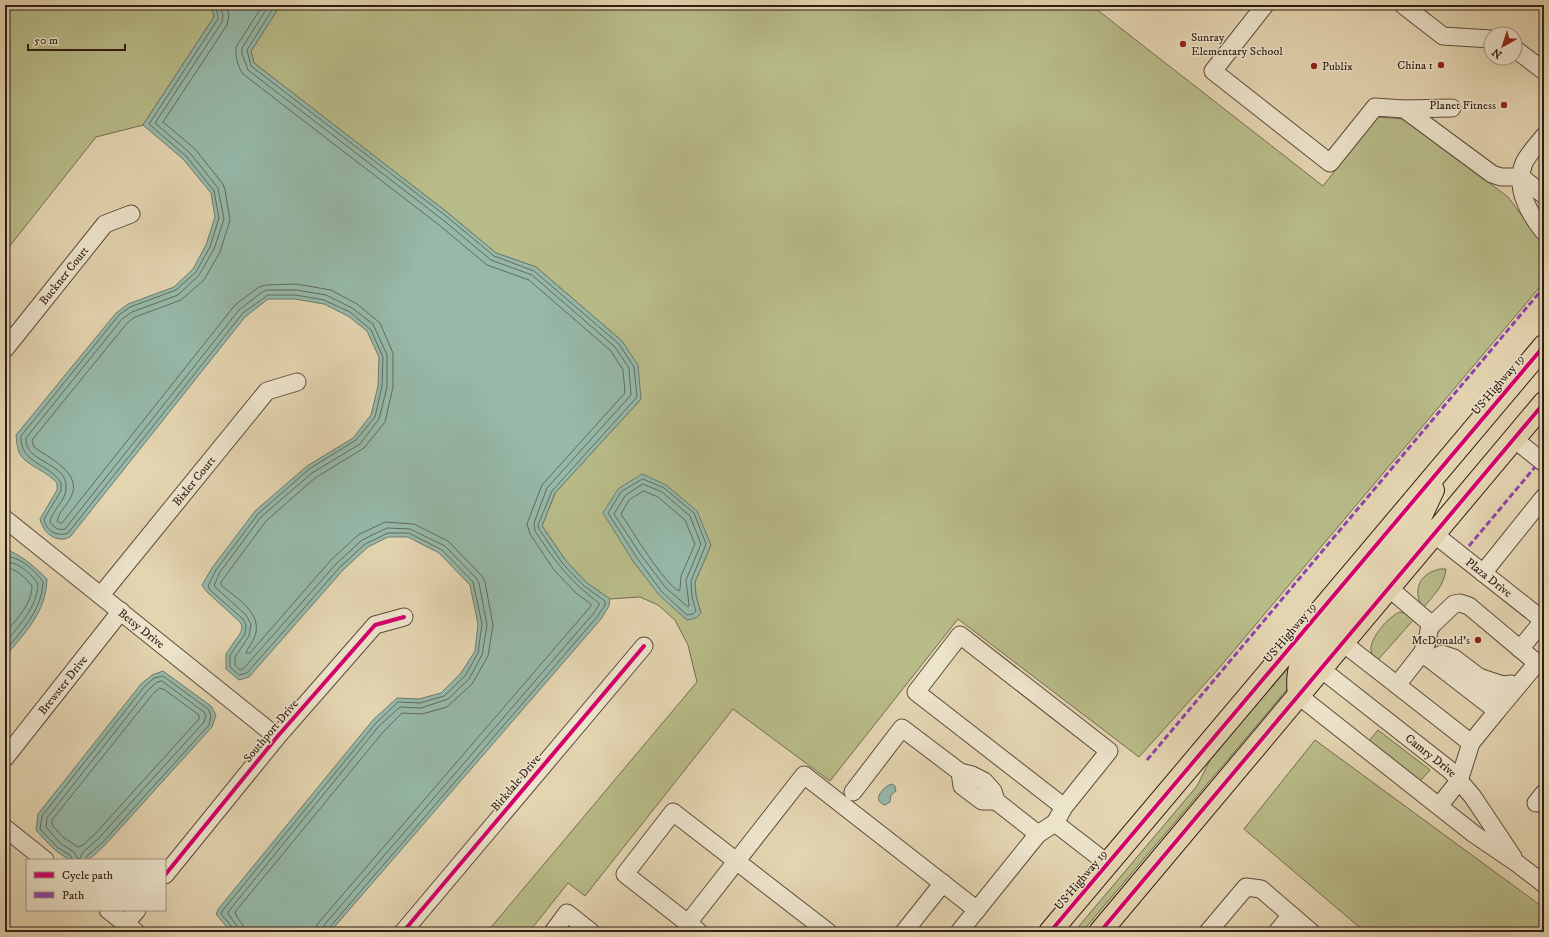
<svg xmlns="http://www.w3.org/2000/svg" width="1549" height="937" font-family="'IM FELL DW Pica',serif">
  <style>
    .green { fill: #b8bc89; stroke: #746c4f; fill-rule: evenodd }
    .water { fill: #96b9a9; stroke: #6d7b6e }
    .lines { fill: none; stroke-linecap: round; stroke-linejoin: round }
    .shore { stroke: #626b5f; stroke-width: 1 }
    .minor-casing { stroke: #5c4b3c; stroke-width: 19 }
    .highway-casing { stroke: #2f1d15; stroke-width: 24 }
    .minor { stroke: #ede4cc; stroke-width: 17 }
    .highway { stroke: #e4d5b1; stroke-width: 22 }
    .quiet { stroke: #8e44ad; stroke-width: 3; stroke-dasharray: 6 3; stroke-linecap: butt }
    .cycleway-casing { stroke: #ede4cc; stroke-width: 6 }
    .cycleway { stroke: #d6006c; stroke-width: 4 }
    .poi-dot { fill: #8f2418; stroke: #ede4cc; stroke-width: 1.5 }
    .labels { text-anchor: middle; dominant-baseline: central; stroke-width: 3; stroke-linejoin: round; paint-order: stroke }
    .poi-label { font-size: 12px; fill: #2f1d15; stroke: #ede4cc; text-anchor: end }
    .street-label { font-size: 12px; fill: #2f1d15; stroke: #ede4cc }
  </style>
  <rect width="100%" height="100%" fill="#e4d5b1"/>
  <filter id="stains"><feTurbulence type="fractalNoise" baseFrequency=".005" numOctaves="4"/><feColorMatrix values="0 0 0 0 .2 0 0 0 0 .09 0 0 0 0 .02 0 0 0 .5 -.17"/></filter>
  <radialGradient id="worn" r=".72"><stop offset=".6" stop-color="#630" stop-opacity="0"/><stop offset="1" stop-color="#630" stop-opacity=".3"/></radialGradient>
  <path class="green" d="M 5,5 L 211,5 L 214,17 L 143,125 L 96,137 L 5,252 Z
    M 278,5 L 1091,5 L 1323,186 L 1377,117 L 1404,119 L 1508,197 L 1544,245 L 1544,282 L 1220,667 L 1139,757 L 958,619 L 830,781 L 733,709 L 585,896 L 568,883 L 529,932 L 487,932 L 697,682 L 688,645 L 675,620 L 658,605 L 640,597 L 610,599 L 587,583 L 566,561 L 542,526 L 555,493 L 641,399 L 622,341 L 536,267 L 496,253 L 448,213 L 254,63 L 251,51 L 276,12 ZM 711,545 L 695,582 L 696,596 L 701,613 L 687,620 L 659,594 L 633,561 Z
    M 1440,569 L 1446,569 C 1444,586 1434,595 1423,608 C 1415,597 1416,581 1428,574 C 1432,571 1437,570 1440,569 Z
    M 1400,612 L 1405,613 L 1415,618 L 1377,661 C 1375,658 1371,654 1371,650 C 1369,639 1390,615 1400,612 Z
    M 1294,660 L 1290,686 L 1082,932 L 1074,932 L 1197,786 L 1210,760 Z
    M 1378,730 L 1430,770 L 1420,781 L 1369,741 Z
    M 1315,740 L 1544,908 L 1544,932 L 1365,932 L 1244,829 Z"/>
  <path class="water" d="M 211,5 L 278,5 L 276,12 L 251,51 L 254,63 L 448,213 L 496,253 L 536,267 L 622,341 L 638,365 L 641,399 L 555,493 L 542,526 L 566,561 L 587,583 L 610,599 L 609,606 L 601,619 L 330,932 L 231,932 L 216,914 L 219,908 L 373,720 L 397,698 L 419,699 L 441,693 L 461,673 L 475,651 L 478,624 L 470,585 L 439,553 L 408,537 L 388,537 L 368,547 L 343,570 L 249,677 L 239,680 L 226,669 L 226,654 L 241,632 L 242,626 L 240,622 L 207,592 L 202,585 L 212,568 L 255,511 L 307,466 L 353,438 L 371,415 L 378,386 L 379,357 L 367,331 L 348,316 L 324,304 L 295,299 L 268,299 L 245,317 L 70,537 C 67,538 63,540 60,539 C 49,538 42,528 40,519 L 57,490 L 57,483 C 48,472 29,466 22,457 C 17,451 17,443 16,435 L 116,313 L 128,304 L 174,287 L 193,269 L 206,245 L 215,217 L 211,193 L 183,159 L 143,125 L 214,17 Z
    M 642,474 L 666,485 L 697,511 L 711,545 L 695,582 L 696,596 L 701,613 L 696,618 L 687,620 L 659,595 L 633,561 L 603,513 L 618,489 Z
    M 10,551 C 25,558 36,568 47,579 C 46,613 25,632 5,657 L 5,553 Z
    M 163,671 L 211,706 L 216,715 L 212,727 L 105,845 C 100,849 95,856 88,859 C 67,868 48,843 36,830 L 38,814 L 141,684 L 152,675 Z
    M 892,784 L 895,786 L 896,791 L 891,795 L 890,802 L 885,805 C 871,801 883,786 892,784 Z"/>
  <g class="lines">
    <path class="shore" d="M 215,5 L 218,16 L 218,19 L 149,124 L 187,157 L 214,191 L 219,218 L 210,247 L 196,272 L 176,290 L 130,307 L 119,315 L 21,436 C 20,464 49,463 61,483 L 61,491 L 44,519 C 46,531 57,537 68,533 L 243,313 L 268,295 L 296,295 L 324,300 L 350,312 L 371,330 L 383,357 L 382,386 L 375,417 L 356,440 L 309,469 L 258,514 L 216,570 L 208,586 L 210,590 L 243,619 L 246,625 L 245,634 L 230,655 L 230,667 L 239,675 L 247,673 L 340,567 L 365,544 L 388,533 L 409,533 L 442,550 L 473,582 L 482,624 L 478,653 L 465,676 L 444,696 L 420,703 L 398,702 L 376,723 L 223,910 L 221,914 L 233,928 L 233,932
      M 220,5 L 223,16 L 222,22 L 155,123 L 190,153 L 218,188 L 224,219 L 214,249 L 199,275 L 178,295 L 132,312 L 122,319 L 26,438 C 24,463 68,462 66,488 C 66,501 52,510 50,522 C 54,527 58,531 65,529 L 239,310 L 262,292 L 267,290 L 296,290 L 326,295 L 352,308 L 373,324 L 387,355 L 387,387 L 379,419 L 360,444 L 312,473 L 261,517 L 220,572 L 214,586 L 246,615 L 251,624 L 249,636 L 235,657 L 235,665 L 240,670 L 244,668 L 336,564 L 362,540 L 387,528 L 410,529 L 445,546 L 477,579 L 479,583 L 487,625 L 482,655 L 469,679 L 448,699 L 421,708 L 400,707 L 379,726 L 228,912 L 228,914 L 237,926 L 239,932
      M 226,5 L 229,16 L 227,25 L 163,122 L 195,149 L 223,184 L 225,190 L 230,220 L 220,252 L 204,280 L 181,300 L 135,317 L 127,323 L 32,440 L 34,447 C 49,458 83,473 71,497 C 67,505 59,512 57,521 L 60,523 L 62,523 L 235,305 L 259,287 L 266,285 L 296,284 L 331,290 L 357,304 L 380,323 L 393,353 L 393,387 L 385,422 L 364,448 L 315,478 L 266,521 L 221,582 L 221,585 C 236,598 263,613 255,636 C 253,642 248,647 246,653 L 250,653 L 331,560 L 358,535 L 385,522 L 414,524 L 448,541 L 482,576 L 485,582 L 493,625 L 488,656 L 472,684 L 447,707 L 422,714 L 402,713 L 384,731 L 235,912 C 237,920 244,923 245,932
      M 263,5 L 236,47 C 235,56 238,67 243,74 L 439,225 L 487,265 L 529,280 L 611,351 L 623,370 L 625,393 L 542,485 L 527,524 L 530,534 L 554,570 L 576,593 L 591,604 L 591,606 L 320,921 L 317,925 L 316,932
      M 269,5 L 242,48 L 242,54 L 248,70 L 443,220 L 491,260 L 532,275 L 615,347 L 629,368 L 631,395 L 547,488 L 534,523 L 535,531 C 555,561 569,581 599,603 L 599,605 L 593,614 L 325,924 L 322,932
      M 274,5 L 272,10 L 247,50 L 251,66 L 446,216 L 494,256 L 534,271 L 619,344 L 634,367 L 637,397 L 552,491 L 538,525 L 539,529 L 563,564 L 584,586 L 605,601 L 605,605 L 597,617 L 329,928 L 327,932
      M 643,479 L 664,488 L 694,513 L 706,544 L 691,581 L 692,597 L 696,611 L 693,614 L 687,615 L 662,592 L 637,558 L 608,513 L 621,492 Z
      M 643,484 L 662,492 L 690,516 L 701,544 L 686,580 L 689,605 L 688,607 L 666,588 L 641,555 L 614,514 L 625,496 Z
      M 644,491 L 658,497 L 685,520 L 695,544 L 681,576 L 680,589 L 679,591 C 665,585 631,529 621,514 L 629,500 Z
      M 5,557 C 18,555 36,571 43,582 C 42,610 22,630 5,651
      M 5,562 C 17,561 32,574 38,584 C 37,608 19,625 5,643
      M 5,568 C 15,567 27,579 32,586 C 32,604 16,620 5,633
      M 162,681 L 204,712 L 206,716 L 204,722 L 99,838 L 83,852 L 80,858 L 78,859 L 74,852 L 60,843 L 46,827 L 47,818 L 148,690 L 156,683 Z
      M 160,688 L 165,690 L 199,715 L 199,719 L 95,834 L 83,845 L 78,847 L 64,838 L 52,825 L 52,820 L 152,695 Z
      M 72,860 L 71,856 L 57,847 L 40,829 L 42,816 L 144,687 L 154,678 L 163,676 L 208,709 L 211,715 L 209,725 L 103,842 L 87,856 L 86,860"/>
    <defs>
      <g id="minor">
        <path d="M 1265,5 L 1213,71 L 1330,163 L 1375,107 L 1404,109 L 1492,174 L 1501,177 L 1521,177 L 1544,195"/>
        <path d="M 1403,5 L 1443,36 L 1491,39"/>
        <path d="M 1515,49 L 1544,71"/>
        <path d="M 1404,109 L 1452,108"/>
        <path d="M 1544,136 C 1538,144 1528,154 1524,163 C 1514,187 1529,214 1544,232"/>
        <path id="s1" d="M 5,349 L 105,224 L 131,214"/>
        <path d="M 1513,438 L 1544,463"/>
        <path id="s2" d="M 5,519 L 277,737"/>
        <path id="s3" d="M 1434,534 L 1544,621"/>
        <path d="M 1483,573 L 1544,497"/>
        <path d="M 1389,588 L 1432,625"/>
        <path id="s4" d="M 101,595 L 267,391 L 297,382"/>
        <path d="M 1460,603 L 1469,606 L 1537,663 L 1497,711 L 1422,653 L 1427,642 L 1429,630 L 1432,625 L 1454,604 Z"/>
        <path d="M 1343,643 L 1397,685"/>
        <path d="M 1520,649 L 1543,621"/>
        <path d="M 1422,653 L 1397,685 L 1471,743"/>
        <path d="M 1430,659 L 1442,654 L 1454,658 L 1479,677 L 1483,692 L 1493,697"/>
        <path id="s5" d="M 1321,669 L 1451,771 L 1473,797 L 1513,857"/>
        <path d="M 1479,677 L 1503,685 L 1511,684"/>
        <path d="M 1299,696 L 1474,834 L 1518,864 L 1544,884"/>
        <path id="s6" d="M 5,758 L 121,611"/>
        <path d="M 960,772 L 962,786 L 982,801 L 996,801"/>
        <path d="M 853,792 L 902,728 L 960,772 L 972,775 L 984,781 L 993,791 L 996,801 L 1038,834"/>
        <path d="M 1536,803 L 1544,793"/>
        <path d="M 1439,806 L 1459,781 L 1471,743 L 1497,711"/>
        <path d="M 1055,823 L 1064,807 L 1109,751 L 960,635 L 916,692 L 1064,807"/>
        <path d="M 5,828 L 45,860"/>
        <path d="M 165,875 L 277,737 L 375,625 L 404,617"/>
        <path d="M 108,910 L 136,932"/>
        <path d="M 688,923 L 804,775 L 977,910"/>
        <path d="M 125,924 L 137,910"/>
        <path d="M 403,932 L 644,646"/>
        <path d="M 553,932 L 567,913 L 591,932"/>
        <path d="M 699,932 L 625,874 L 673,812 L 828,932"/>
        <path d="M 904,932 L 943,883"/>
        <path d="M 959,932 L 1038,834 L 1055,823 L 1108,864"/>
        <path d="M 1208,932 L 1246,887 L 1261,889 L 1311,932"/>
        <path d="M 1277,932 L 1291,915"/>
      </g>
      <path id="highway" d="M 1299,696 C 1296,669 1300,664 1315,642 L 1419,520 L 1433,490
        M 1050,932 L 1544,346
        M 1100,932 L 1544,403"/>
    </defs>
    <use href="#minor" class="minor-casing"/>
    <use href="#highway" class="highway-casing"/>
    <use href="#minor" class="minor"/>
    <use href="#highway" class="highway"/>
    <path class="quiet" d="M 1469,546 L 1535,467
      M 1147,760 L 1544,287"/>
    <defs>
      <path id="cycleway" d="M 165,875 L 277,737 L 375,625 L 404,617
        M 403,932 L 644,646
        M 1050,932 L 1544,346
        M 1100,932 L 1544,403"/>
    </defs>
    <use href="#cycleway" class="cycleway-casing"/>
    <use href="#cycleway" class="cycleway"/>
  </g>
  <g class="poi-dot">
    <circle cx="1183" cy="44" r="4"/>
    <circle cx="1441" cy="65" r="4"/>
    <circle cx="1314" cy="66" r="4"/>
    <circle cx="1504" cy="105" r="4"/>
    <circle cx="1478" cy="640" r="4"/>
  </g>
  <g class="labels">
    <g class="poi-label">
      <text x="1191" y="37" text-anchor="start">Sunray<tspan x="1191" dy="14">Elementary School</tspan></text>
      <text x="1433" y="65">China 1</text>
      <text x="1322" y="66" text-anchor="start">Publix</text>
      <text x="1496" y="105">Planet Fitness</text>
      <text x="1470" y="640">McDonald's</text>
    </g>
    <g class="street-label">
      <text stroke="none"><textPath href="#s1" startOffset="94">Buckner Court</textPath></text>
      <text transform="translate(1498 385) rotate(-50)">US Highway 19</text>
      <text stroke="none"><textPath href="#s4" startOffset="147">Bixler Court</textPath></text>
      <text stroke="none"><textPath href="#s3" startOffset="70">Plaza Drive</textPath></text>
      <text stroke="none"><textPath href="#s2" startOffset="175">Betsy Drive</textPath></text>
      <text transform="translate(1290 633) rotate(-50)">US Highway 19</text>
      <text stroke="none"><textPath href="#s6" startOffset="93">Brewster Drive</textPath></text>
      <text transform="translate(271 731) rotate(-50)">Southport Drive</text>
      <text stroke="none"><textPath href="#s5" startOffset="140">Camry Drive</textPath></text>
      <text transform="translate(516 783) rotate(-50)">Birkdale Drive</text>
      <text transform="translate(1081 880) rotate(-50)">US Highway 19</text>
    </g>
  </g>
  <rect width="1549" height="937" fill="none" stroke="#e4d5b1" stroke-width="20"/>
  <rect x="6" y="6" width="1537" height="925" fill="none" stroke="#2f1d15" stroke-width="2"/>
  <rect x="10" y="10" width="1529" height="917" fill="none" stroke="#2f1d15"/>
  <rect x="26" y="859" width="140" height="52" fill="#ede4cc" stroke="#a19483"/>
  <rect x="34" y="872" width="20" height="6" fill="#d6006c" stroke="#a19483"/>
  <text x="62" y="879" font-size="12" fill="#2f1d15">Cycle path</text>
  <rect x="34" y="892" width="20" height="6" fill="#8e44ad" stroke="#a19483"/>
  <text x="62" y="899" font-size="12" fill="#2f1d15">Path</text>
  <g transform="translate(1503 46) rotate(219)"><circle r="19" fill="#ede4cc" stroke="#a19483"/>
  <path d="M0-3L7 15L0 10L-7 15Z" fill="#8f2418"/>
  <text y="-6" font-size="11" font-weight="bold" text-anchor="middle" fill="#2f1d15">N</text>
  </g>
  <path d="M28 44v6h97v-6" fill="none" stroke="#2f1d15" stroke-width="2"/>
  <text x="34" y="44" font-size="12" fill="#2f1d15" stroke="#ede4cc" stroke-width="3" paint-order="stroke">50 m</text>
  <rect width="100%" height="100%" filter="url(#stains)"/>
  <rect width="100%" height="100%" fill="url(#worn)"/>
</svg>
